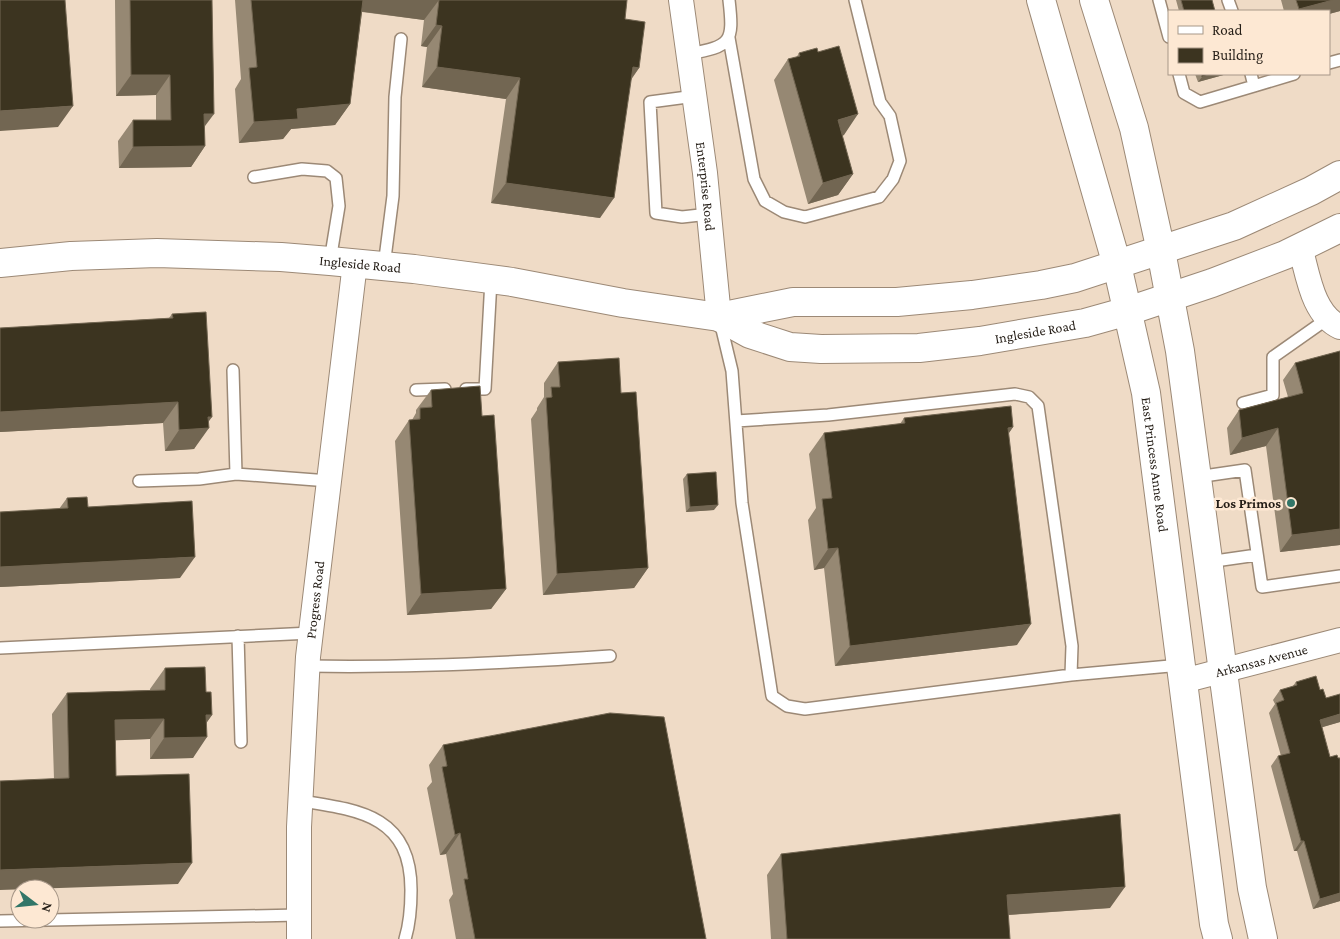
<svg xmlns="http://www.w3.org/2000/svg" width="1340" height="939" font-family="'Crimson Pro',serif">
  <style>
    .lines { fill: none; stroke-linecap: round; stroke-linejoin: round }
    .lane-casing { stroke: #9c8976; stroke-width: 14 }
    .street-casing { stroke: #9c8976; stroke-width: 26 }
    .secondary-casing { stroke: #9c8976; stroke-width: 30 }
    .lane { stroke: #fff; stroke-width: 11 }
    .street { stroke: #fff; stroke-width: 24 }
    .secondary { stroke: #fff; stroke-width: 28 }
    .wall { fill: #968873 }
    .shaded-wall { fill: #726652 }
    .building { fill: #3c3420; stroke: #726652 }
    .poi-dot { fill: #327668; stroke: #fde8d3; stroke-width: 2 }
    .labels { text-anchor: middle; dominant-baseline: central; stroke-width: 5; stroke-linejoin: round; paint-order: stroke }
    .street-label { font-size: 14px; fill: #251e17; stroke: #fde8d3 }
    .poi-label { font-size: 14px; font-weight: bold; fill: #251e17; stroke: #fde8d3; text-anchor: end }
  </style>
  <rect width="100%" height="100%" fill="#efdbc6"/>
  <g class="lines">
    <defs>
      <path id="lane" d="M 1159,0 L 1169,37
        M 1228,0 L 1232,11
        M 729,38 L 754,179 L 765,201 L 784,212 L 805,217 L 879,197 L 893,179 L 900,161 L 890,116 L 880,102 L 855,0
        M 689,54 C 731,46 734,43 729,0
        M 1329,63 L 1340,60
        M 1179,74 L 1184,93 L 1200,102 L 1254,86
        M 1251,74 L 1254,86 L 1294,74
        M 695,96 L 650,102 L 656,213 L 682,217 L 709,214
        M 254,177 L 302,169 L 327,171 L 336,178 L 339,206 L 330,261
        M 384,266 L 393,196 L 395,97 L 401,39
        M 720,321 L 732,371 L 742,503 L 772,696 L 787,706 L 805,709 L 1071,675 L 1072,646 L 1038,406 L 1029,397 L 1015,394 L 828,415 L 736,421
        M 233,370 L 236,474 L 329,481
        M 466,389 L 485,389 L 491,280
        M 416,390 L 445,389
        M 1243,403 L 1273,395 L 1273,357 L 1327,319
        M 1197,477 L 1245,470 L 1262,587 L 1340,576
        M 139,481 L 199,479 L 236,474
        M 1208,562 L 1257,555
        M 238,636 L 241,742
        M 0,648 L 311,633
        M 308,666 C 408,668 509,663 610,656
        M 1071,675 L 1181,665
        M 301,801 C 360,810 411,816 411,890 C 411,906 410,923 405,939
        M 0,921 L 299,915"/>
      <g id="street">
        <path id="s1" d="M 681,0 L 705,173 L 719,317"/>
        <path d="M 1300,247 C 1308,274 1312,314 1340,327"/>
        <path id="s2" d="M 1183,681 L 1340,640"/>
        <path id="s3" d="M 299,939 L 299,827 L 308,657 L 355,263"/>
      </g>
      <g id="secondary">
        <path id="s4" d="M 1041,0 L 1117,265 L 1146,393 L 1214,924 L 1218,939"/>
        <path d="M 1094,0 L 1134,128 L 1161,251 L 1180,351 L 1252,888 L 1263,939"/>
        <path id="s5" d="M 0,263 L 71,256 L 157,253 L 281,257 L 330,261 L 414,269 L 512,282 L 623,303 L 719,317 L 793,302 L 897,302 L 972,295 L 1041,285 L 1075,278 L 1234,226 L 1311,191 L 1340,175"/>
        <path id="s6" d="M 719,317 L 750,334 L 790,347 L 821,349 L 919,348 L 980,341 L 1085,323 L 1128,311 L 1212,283 L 1285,255 L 1340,228"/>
      </g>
    </defs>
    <use href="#lane" class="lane-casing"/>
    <use href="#street" class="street-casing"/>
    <use href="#secondary" class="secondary-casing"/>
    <use href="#lane" class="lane"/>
    <use href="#street" class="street"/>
    <use href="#secondary" class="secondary"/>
  </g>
  <path class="wall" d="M 115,0 L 212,0 L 205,127 L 205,146 L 191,167 L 119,168 L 118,141 L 133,120 L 156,120 L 156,95 L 116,96 Z
    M 235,0 L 627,0 L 625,19 L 639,68 L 631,80 L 600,218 L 491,203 L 506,99 L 422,87 L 427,47 L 421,46 L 424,20 L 362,12 L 350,104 L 335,125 L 291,129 L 283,139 L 239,143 L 235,89 L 241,79 Z
    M 1176,0 L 1212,0 L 1215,11 L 1179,11 Z
    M 1281,0 L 1340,0 L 1340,11 L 1329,14 L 1329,11 L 1284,11 Z
    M 818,52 L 844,135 L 842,136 L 853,174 L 838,195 L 808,204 L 774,80 L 788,59 L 796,58 L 799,53 Z
    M 1195,74 L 1227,74 L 1198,82 Z
    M 172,314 L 209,422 L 194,449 L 165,451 L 163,423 L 0,432 L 0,328 L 169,318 Z
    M 1340,351 L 1340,545 L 1280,552 L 1266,446 L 1230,455 L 1227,428 L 1239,410 L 1288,397 L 1283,380 L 1295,363 Z
    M 558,362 L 621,393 L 648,568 L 634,588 L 543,595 L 531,419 L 537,410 L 537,408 L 544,397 L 544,383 Z
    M 431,390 L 482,416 L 506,589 L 491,609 L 407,615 L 395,441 L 409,420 L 412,420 L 416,413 L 416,410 Z
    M 904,418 L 1013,427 L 1008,434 L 1017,645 L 835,666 L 824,568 L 814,570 L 808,520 L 816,508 L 809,454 L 824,433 L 900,424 Z
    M 687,474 L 714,510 L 686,512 L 683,479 Z
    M 67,498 L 88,507 L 180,578 L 0,587 L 0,512 L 59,509 Z
    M 165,668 L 206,692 L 212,715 L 207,722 L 193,758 L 150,759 L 150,739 L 115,740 L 116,776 L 178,884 L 54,779 L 52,714 L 67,693 L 150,690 L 150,689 Z
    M 1296,682 L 1320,690 L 1326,698 L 1340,722 L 1322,727 L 1340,901 L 1313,909 L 1297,851 L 1294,851 L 1271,766 L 1278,756 L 1281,756 L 1269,713 L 1275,704 L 1273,700 L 1280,690 L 1292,687 Z
    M 443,745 L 706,939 L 456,939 L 449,900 L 453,894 L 446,854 L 440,855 L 427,788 L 432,782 L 429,765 Z
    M 781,854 L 1110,908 L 1008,915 L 1010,939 L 771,939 L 767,875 Z"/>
  <path class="shaded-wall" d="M 357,0 L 439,0 L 424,20 L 350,10 Z
    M 1333,0 L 1340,0 L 1340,11 L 1329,14 L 1329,11 L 1297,11 L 1299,9 Z
    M 436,25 L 442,26 L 427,47 L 421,46 Z
    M 437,67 L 520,78 L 506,99 L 422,87 Z
    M 633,67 L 639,68 L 624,89 Z
    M 1212,74 L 1227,74 L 1198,82 L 1202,77 Z
    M 131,75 L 170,75 L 156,95 L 116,96 Z
    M 350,104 L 335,125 L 291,129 L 283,139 L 239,143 L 254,122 L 297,109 Z
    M 73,106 L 58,127 L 0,131 L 0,111 Z
    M 204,114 L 214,114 L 199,134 Z
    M 858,114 L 844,135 L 823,141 L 838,120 Z
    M 205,146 L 191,167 L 119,168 L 133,147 Z
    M 853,174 L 838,195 L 808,204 L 823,183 Z
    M 506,183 L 614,198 L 600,218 L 491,203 Z
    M 178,402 L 163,423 L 0,432 L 0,412 Z
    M 208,417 L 212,417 L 204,428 L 209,428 L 194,449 L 165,451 L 179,430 Z
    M 1013,427 L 999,448 L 1008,428 Z
    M 1278,428 L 1266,446 L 1230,455 L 1242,438 Z
    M 718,505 L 714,510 L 686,512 L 690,507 Z
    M 1340,529 L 1340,545 L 1280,552 L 1292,535 Z
    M 838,548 L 824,568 L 814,570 L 828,549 Z
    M 195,557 L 180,578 L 0,587 L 0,567 Z
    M 648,568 L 634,588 L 543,595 L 557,574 Z
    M 506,589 L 491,609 L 407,615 L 421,594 Z
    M 1031,624 L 1017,645 L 835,666 L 850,646 Z
    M 1340,714 L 1340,722 L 1313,730 L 1320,720 Z
    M 206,715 L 212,715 L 197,736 Z
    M 164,719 L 150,739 L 100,741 L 115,720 Z
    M 207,737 L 193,758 L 150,759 L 164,738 Z
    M 460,833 L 446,854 L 440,855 L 455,835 Z
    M 1301,841 L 1304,841 L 1297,851 L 1294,851 Z
    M 192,863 L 178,884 L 0,890 L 0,870 Z
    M 1125,887 L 1110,908 L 992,916 L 1007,895 Z
    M 1340,893 L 1340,901 L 1313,909 L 1320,899 Z"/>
  <path class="building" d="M 0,0 L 65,0 L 73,106 L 0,111 Z
    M 130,0 L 212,0 L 214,114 L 204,114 L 205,146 L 133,147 L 133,120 L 171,120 L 170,75 L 131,75 Z
    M 251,0 L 363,0 L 350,104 L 297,109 L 298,119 L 254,122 L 249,68 L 257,67 Z
    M 439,0 L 627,0 L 625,19 L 645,22 L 639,68 L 633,67 L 614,198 L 506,183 L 520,78 L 437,67 L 442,26 L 436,25 Z
    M 1181,0 L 1212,0 L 1215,11 L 1184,11 Z
    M 1296,0 L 1333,0 L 1299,9 Z
    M 839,46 L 858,114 L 838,120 L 853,174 L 823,183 L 788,59 L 800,56 L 799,53 L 817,48 L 818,52 Z
    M 1201,74 L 1212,74 L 1202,77 Z
    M 206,312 L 212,417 L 208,417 L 209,428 L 179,430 L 178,402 L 0,412 L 0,328 L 173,318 L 172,314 Z
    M 1340,351 L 1340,529 L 1292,535 L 1278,428 L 1242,438 L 1239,410 L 1303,393 L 1295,363 Z
    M 619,358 L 621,393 L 636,392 L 648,568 L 557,574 L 546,398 L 552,397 L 551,387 L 560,387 L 558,362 Z
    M 480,386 L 482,416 L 494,415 L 506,589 L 421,594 L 409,420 L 420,419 L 420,408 L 432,407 L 431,390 Z
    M 1011,406 L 1013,427 L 1008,428 L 1031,624 L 850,646 L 838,548 L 828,549 L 822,499 L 832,498 L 824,433 L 905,423 L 904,418 Z
    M 716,472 L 718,505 L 690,507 L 687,474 Z
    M 87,497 L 88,507 L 192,501 L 195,557 L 0,567 L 0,512 L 68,508 L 67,498 Z
    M 205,667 L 206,692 L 211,692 L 212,715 L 206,715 L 207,737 L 164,738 L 164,719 L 115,720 L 116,776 L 189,774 L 192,863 L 0,870 L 0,781 L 69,778 L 67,693 L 165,690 L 165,668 Z
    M 1316,676 L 1320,690 L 1323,689 L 1326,698 L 1340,694 L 1340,714 L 1320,720 L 1330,757 L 1337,755 L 1338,758 L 1340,758 L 1340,893 L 1320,899 L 1304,841 L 1301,841 L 1278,756 L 1290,753 L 1276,703 L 1284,700 L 1280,690 L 1297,685 L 1296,682 Z
    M 610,713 L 664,717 L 706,939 L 475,939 L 464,879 L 468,879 L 460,833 L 455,835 L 442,767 L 447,766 L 443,745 Z
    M 1120,814 L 1125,887 L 1007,895 L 1010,939 L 787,939 L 781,854 Z"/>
  <circle class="poi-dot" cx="1291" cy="503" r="5"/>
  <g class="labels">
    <g class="street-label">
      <text stroke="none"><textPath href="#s1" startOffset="188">Enterprise Road</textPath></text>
      <text stroke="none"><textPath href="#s5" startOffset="361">Ingleside Road</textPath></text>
      <text stroke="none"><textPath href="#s6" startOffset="324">Ingleside Road</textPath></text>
      <text stroke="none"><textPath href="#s4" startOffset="479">East Princess Anne Road</textPath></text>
      <text stroke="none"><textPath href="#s3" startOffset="340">Progress Road</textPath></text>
      <text stroke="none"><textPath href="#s2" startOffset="81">Arkansas Avenue</textPath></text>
    </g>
    <g class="poi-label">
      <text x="1281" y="503">Los Primos</text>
    </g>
  </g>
  <rect x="1168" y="10" width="162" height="65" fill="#fde8d3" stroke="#a79788"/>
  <rect x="1178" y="26" width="25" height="8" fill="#ffffff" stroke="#a79788"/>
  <text x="1212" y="35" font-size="15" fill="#251e17">Road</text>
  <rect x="1178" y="48" width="25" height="15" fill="#3c3420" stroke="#a79788"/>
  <text x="1212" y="60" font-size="15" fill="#251e17">Building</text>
  <g transform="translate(35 904) rotate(106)"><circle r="24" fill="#fde8d3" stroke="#a79788"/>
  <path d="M0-4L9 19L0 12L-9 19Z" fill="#327668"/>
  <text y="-8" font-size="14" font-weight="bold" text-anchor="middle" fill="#251e17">N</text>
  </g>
</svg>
